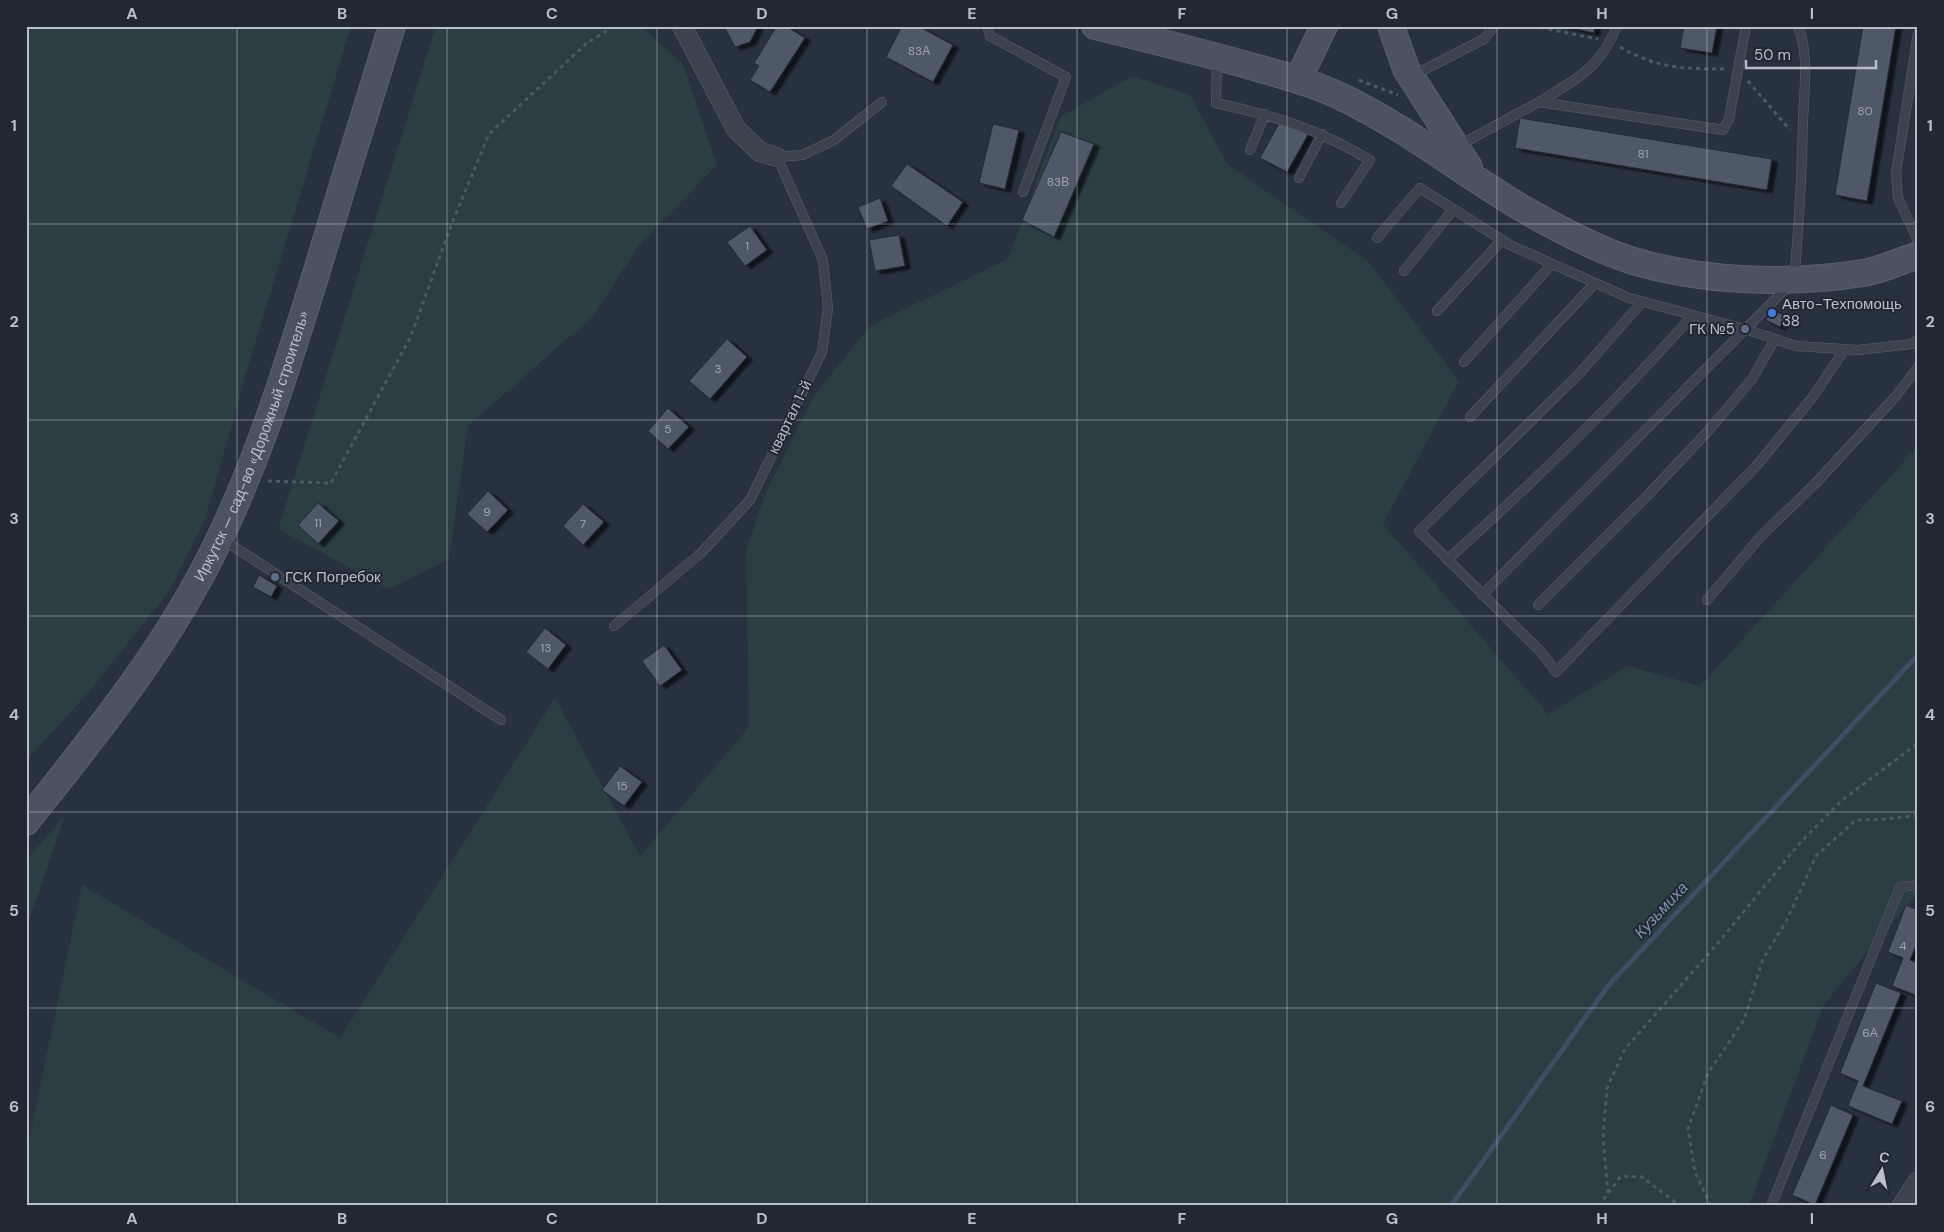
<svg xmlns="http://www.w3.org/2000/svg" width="1944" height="1232" font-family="'DM Sans',sans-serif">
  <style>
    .green { fill: #2b3e41 }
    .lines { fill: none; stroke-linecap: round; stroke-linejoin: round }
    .stream { stroke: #404d66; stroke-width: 5 }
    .building { fill: #4f5867; stroke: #232a36; filter: url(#shadow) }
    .lane-casing { stroke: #5a616c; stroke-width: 10 }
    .street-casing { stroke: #5a616c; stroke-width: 20 }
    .secondary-casing { stroke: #5a616c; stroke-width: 28 }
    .path { stroke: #4a5b5f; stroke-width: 3; stroke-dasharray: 4 4; stroke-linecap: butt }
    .lane { stroke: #3c434f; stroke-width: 9 }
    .street { stroke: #3c434f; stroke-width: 19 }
    .secondary { stroke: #4b5261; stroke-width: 26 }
    .grid { fill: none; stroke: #b9bec9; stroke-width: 1; stroke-opacity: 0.55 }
    .shop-dot { fill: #3f7fe0; stroke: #212834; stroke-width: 2 }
    .service-dot { fill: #5c6f8a; stroke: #212834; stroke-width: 2 }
    .labels { text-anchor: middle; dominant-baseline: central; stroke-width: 4; stroke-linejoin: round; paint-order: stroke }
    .number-label { font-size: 12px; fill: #9ea4b0 }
    .poi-label { font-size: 15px; fill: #b9bec9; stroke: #212834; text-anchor: start }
    .street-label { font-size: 15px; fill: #b9bec9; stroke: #212834 }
    .water-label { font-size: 16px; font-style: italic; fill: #8393ae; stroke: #212834 }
    .neatline { fill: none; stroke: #b9bec9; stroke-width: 2 }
    .grid-label { font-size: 16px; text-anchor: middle; font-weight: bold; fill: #b9bec9 }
  </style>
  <defs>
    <filter id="shadow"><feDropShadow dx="5.5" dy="3" stdDeviation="1" flood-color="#0009"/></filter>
  </defs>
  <rect width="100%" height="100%" fill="#28313f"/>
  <path class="green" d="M 26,26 L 351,26 L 246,374 L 205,520 L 169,591 L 89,692 L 26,761 Z
    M 436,26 L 641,26 L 683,64 L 717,165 L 639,245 L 594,315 L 468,426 L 449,559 L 389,589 L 278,529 Z
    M 1132,76 L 1190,95 L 1228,165 L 1368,261 L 1459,381 L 1383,524 L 1548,714 L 1628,666 L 1700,686 L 1918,446 L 1918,892 L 1824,1004 L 1749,1206 L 26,1206 L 26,1154 L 82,885 L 340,1038 L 555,698 L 640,856 L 749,727 L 746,550 L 764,497 L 813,397 L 870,326 L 1008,259 L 1060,117 Z
    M 65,815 L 26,930 L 26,861 Z"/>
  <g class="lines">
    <path class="stream" d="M 1451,1206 L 1607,987 L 1918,655"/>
  </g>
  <path class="building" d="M 724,26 L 758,26 L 750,42 L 735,47 Z
    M 777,26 L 786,26 L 805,38 L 770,92 L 750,80 L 759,66 L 754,63 Z
    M 902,26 L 918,26 L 953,45 L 933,82 L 886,57 Z
    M 1563,26 L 1595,26 L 1594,33 Z
    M 1684,26 L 1717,26 L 1712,53 L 1680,48 Z
    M 1863,26 L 1896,26 L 1867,201 L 1835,195 Z
    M 1282,118 L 1309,133 L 1287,172 L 1260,158 Z
    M 1520,118 L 1772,159 L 1767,190 L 1515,148 Z
    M 993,124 L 1019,130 L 1005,189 L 979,183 Z
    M 1061,132 L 1094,144 L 1054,237 L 1022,220 Z
    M 907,164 L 963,202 L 947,226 L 891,186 Z
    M 880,198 L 888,221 L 867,229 L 858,207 Z
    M 750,226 L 767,250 L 745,266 L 727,242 Z
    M 899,235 L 905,266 L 875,271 L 869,240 Z
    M 1772,309 L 1785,316 L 1780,327 L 1766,320 Z
    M 727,339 L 747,357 L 710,399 L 689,381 Z
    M 668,408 L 689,427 L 668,449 L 648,431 Z
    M 488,491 L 508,510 L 487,532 L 467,514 Z
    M 318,503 L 339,521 L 318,544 L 298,525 Z
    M 583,504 L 604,522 L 583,545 L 563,526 Z
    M 259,575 L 277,586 L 271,597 L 253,587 Z
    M 545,628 L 566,645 L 548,669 L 526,652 Z
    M 664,645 L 682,670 L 660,686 L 642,661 Z
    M 620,766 L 642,782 L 624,806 L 602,790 Z
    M 1906,905 L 1918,910 L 1918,941 L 1910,960 L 1918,963 L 1918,996 L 1892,986 L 1903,958 L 1888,952 Z
    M 1876,983 L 1901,993 L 1863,1086 L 1902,1101 L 1892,1124 L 1848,1106 L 1858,1081 L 1840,1073 Z
    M 1831,1105 L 1853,1115 L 1815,1205 L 1792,1195 Z"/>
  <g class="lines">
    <defs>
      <path id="lane" d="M 987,26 L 990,36 L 1066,77 L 1023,192
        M 1918,34 L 1896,173 L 1898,198 L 1918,241
        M 1217,59 L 1216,103 C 1275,116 1318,129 1370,160 L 1341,203
        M 1412,76 L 1484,39 L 1494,26
        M 1539,102 C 1575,80 1600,69 1617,26
        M 1458,146 L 1539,102 L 1723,130 L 1729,119 L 1746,26
        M 1250,150 L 1265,114
        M 1299,178 L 1322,134
        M 1377,238 L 1420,188 L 1510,245 L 1629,298 L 1745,329 L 1796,346 L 1858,350 L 1912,344 L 1918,340
        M 1404,271 L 1452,211
        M 1642,302 L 1578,375 L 1419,531 L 1542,653 L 1556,672 L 1758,464 L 1812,398 L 1845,349
        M 1437,311 L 1502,240
        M 1464,362 L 1552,264
        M 1470,417 L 1595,283
        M 222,539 L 501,720
        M 1447,560 C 1533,483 1615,403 1692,316
        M 1482,595 L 1794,280 C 1799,226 1802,173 1803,120 C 1804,93 1810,49 1797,26
        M 1707,600 L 1762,535 L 1815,484 L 1896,396 L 1918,367
        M 1538,605 L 1646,497 L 1709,430 L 1752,379 L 1775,339
        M 614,626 L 701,553 L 750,500 L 822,352 L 828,308 L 823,260 L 777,157 L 803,155 L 834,140 L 882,102
        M 1771,1206 L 1900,887 L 1918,885"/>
      <path id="street" d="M 682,26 L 736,129 L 760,152 L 777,157
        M 1902,1206 L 1918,1181"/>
      <g id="secondary">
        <path d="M 1095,26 C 1148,39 1201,52 1254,67 C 1285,76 1317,84 1346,99 C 1413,132 1470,179 1534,215 C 1564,232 1597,249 1630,260 C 1703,282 1788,285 1863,273 C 1881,270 1900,261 1918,255"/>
        <path d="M 1391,26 L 1406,69 L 1469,167"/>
        <path d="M 1298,80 L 1324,26"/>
        <path id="s1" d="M 26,822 C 96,734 168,646 217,544 C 259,458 287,367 315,277 C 340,193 366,110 392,26"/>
      </g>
    </defs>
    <use href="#lane" class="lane-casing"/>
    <use href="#street" class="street-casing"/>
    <use href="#secondary" class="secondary-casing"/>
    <path class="path" d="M 1533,26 L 1598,39
      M 1620,47 C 1658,69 1685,69 1727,69
      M 1359,80 L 1398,95
      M 1748,81 L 1790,130
      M 268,481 L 331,483 L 411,336 L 452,223 L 489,134 L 588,42 L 615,26
      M 1608,1193 L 1603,1138 L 1607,1088 L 1625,1049 L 1718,943 L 1799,844 L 1841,801 L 1918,743
      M 1599,1206 L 1621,1176 L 1642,1177 L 1680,1206
      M 1711,1206 L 1695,1172 L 1688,1129 L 1708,1073 L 1744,1020 L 1763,959 L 1787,920 L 1816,856 L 1856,820 L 1887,819 L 1918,815"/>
    <use href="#lane" class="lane"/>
    <use href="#street" class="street"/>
    <use href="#secondary" class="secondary"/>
  </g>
  <path class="grid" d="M 237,26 L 237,1206M 447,26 L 447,1206M 657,26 L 657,1206M 867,26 L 867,1206M 1077,26 L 1077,1206M 1287,26 L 1287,1206M 1497,26 L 1497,1206M 1707,26 L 1707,1206M 26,224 L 1918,224M 26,420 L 1918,420M 26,616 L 1918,616M 26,812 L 1918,812M 26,1008 L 1918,1008"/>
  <circle class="shop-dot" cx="1772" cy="313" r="5"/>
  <g class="service-dot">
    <circle cx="1745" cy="329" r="5"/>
    <circle cx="275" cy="577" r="5"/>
  </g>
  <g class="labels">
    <g class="number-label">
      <text x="919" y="51">83А</text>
      <text x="1865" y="111">80</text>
      <text x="1643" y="154">81</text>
      <text x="1058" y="182">83В</text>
      <text x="747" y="246">1</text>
      <text x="718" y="369">3</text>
      <text x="668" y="429">5</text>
      <text x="487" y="512">9</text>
      <text x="318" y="523">11</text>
      <text x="583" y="524">7</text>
      <text x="546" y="648">13</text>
      <text x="622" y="786">15</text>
      <text x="1903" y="946">4</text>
      <text x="1870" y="1033">6А</text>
      <text x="1823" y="1155">6</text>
    </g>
    <g class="poi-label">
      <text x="1782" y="304">Авто-Техпомощь<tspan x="1782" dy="17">38</tspan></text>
      <text x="1735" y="329" text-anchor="end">ГК №5</text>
      <text x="285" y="577">ГСК Погребок</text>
    </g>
    <g class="street-label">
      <text transform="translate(790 417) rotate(-64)">квартал 1-й</text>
      <text stroke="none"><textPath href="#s1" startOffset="442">Иркутск — сад-во «Дорожный строитель»</textPath></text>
    </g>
    <g class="water-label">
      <text transform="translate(1661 910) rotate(-47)">Кузьмиха</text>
    </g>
  </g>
  <rect width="1944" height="1232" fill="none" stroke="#212834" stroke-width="55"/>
  <g transform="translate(1882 1170) rotate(10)" stroke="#212834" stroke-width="4" paint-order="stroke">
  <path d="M0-4L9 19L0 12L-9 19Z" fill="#b9bec9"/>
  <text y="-8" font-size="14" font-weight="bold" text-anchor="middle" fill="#b9bec9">С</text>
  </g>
  <path d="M1746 60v8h130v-8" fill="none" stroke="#b9bec9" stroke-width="2.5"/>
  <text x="1754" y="60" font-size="15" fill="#b9bec9" stroke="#212834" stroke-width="4" paint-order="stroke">50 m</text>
  <rect x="28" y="28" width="1888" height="1176" class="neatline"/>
  <g class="grid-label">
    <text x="132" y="19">A</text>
    <text x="342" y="19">B</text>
    <text x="552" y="19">C</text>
    <text x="762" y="19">D</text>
    <text x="972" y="19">E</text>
    <text x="1182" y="19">F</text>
    <text x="1392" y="19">G</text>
    <text x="1602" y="19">H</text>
    <text x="1812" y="19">I</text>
    <text x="14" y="131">1</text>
    <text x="1930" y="131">1</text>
    <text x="14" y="327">2</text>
    <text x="1930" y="327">2</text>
    <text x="14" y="524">3</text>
    <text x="1930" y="524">3</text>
    <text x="14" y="720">4</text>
    <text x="1930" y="720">4</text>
    <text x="14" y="916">5</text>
    <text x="1930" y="916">5</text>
    <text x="14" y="1112">6</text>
    <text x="1930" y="1112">6</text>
    <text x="132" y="1224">A</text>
    <text x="342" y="1224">B</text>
    <text x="552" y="1224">C</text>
    <text x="762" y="1224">D</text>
    <text x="972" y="1224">E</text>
    <text x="1182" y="1224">F</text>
    <text x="1392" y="1224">G</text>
    <text x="1602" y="1224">H</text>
    <text x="1812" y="1224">I</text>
  </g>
</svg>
